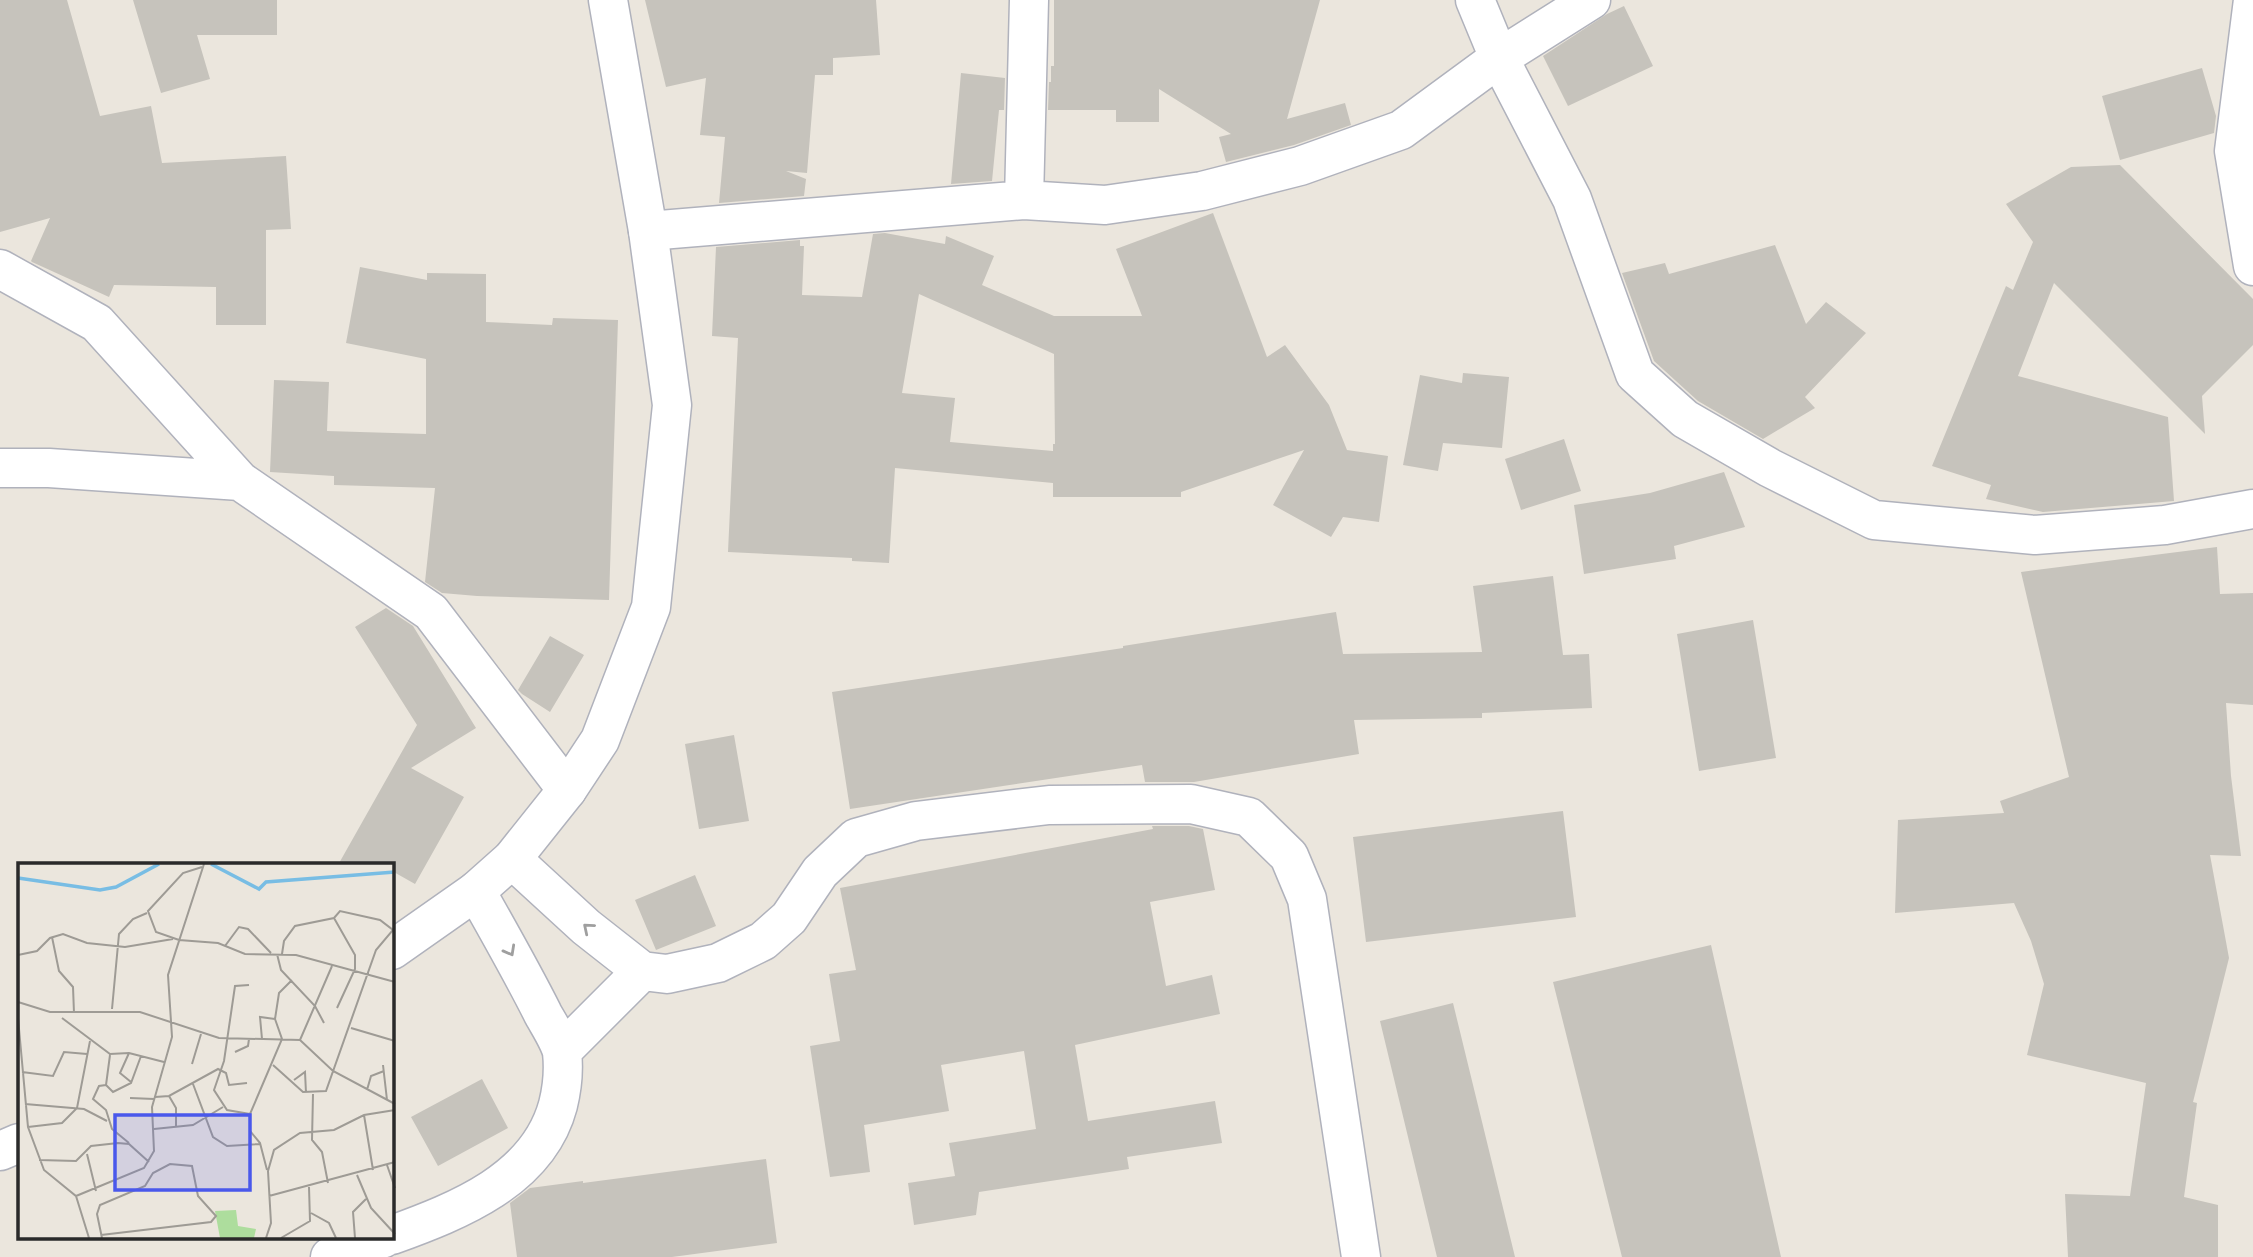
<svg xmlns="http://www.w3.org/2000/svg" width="2253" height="1257" font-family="Inter,sans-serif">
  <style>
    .building { fill: #c6c3bc; fill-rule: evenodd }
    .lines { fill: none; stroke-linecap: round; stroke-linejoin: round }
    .street-casing { stroke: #b0b2bc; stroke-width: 41 }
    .secondary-casing { stroke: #b0b2bc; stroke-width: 41 }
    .street { stroke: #fff; stroke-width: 38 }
    .secondary { stroke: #fff; stroke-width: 38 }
    .oneway { stroke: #9f9f9f }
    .inset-river { fill: none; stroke: #78bde4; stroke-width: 3.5 }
    .inset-road { fill: none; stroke: #9e9b95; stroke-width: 2 }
    .view { fill: #4a58eb; fill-opacity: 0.15; stroke: #4a58eb; stroke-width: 3.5 }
    .inset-edge { fill: none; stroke: #2a2a2a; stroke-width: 3.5 }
  </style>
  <rect width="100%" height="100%" fill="#ebe6dd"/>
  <path class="building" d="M 0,0 L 67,0 L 100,116 L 151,106 L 162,163 L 286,156 L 291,229 L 266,230 L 266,325 L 216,325 L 216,287 L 114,285 L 109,297 L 32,262 L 31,261 L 50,218 L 0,232 Z
    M 133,0 L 277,0 L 277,35 L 197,35 L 210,79 L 161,93 Z
    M 645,0 L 876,0 L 880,55 L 833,58 L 833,75 L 815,75 L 807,173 L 786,171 L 806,179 L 804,196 L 719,203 L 725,137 L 700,135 L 706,78 L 666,87 Z
    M 1054,0 L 1320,0 L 1287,119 L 1345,103 L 1351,125 L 1294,145 L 1226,162 L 1219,137 L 1231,134 L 1159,89 L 1159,122 L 1116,122 L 1116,110 L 1048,110 L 1049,82 L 1051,82 L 1051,66 L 1054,66 Z
    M 1624,6 L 1653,66 L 1568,106 L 1543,56 L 1607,14 Z
    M 2202,68 L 2216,116 L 2214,133 L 2120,160 L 2102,96 Z
    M 961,73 L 1005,78 L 1004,110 L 999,110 L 992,181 L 951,184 Z
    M 2120,165 L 2253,299 L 2253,345 L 2202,396 L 2205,434 L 2054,283 L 2018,376 L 2168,417 L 2174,501 L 2043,512 L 1986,499 L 1991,485 L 1932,466 L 2006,286 L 2013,290 L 2033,242 L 2006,204 L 2071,167 Z
    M 1213,213 L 1267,357 L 1285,345 L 1329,405 L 1347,450 L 1388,456 L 1379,522 L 1343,517 L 1331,537 L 1273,505 L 1304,450 L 1181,492 L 1181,497 L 1053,497 L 1053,483 L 895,468 L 889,563 L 852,561 L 852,558 L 728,552 L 738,338 L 712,336 L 716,247 L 800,240 L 800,246 L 804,246 L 802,295 L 862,297 L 873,234 L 885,233 L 945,244 L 946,236 L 994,256 L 982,285 L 1054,316 L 1142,316 L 1116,249 ZM 919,294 L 1054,354 L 1055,444 L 1053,444 L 1053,451 L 950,442 L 955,398 L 902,393 Z
    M 1775,245 L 1806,324 L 1826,302 L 1866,333 L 1805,397 L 1815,408 L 1763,439 L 1698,401 L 1654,361 L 1622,273 L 1665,263 L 1669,274 Z
    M 360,267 L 427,280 L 427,273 L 486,274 L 486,322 L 552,325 L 553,318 L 618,320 L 609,600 L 477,596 L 442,593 L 425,582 L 435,488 L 334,485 L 334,476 L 270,472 L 274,380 L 329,382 L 327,431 L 426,434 L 426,359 L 346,343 Z
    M 1463,373 L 1509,377 L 1502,448 L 1443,443 L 1438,471 L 1403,465 L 1420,375 L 1462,383 Z
    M 1564,439 L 1581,491 L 1521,510 L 1505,459 Z
    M 1724,472 L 1745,527 L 1674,546 L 1676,559 L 1584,574 L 1574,505 L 1650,493 Z
    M 2217,547 L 2220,594 L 2253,593 L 2253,705 L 2226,703 L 2231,776 L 2241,856 L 2210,855 L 2229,958 L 2193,1102 L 2197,1103 L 2184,1197 L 2218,1205 L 2218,1257 L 2068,1257 L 2065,1194 L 2130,1196 L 2146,1083 L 2027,1055 L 2044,984 L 2031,941 L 2014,903 L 1895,913 L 1898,820 L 2004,813 L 2000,801 L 2069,777 L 2021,572 Z
    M 1553,576 L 1563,655 L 1589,654 L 1592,708 L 1482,713 L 1482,718 L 1354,720 L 1359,754 L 1194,782 L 1145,782 L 1142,765 L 850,809 L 832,692 L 1123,648 L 1123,646 L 1336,612 L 1343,654 L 1482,652 L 1473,586 Z
    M 386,608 L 413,626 L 476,728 L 411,768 L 464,797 L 415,884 L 392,871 L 392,865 L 338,865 L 417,725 L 355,627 Z
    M 1753,620 L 1776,758 L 1699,771 L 1677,634 Z
    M 550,636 L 584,655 L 550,712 L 522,694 L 518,690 Z
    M 734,735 L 749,821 L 699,829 L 685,744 Z
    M 1563,811 L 1576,917 L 1366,942 L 1353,837 Z
    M 1152,826 L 1189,826 L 1203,829 L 1215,890 L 1150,902 L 1166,986 L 1212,975 L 1220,1014 L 1075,1045 L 1088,1121 L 1215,1101 L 1222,1143 L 1127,1157 L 1129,1169 L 979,1192 L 976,1215 L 914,1225 L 908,1183 L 955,1176 L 949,1143 L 1036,1129 L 1024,1051 L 941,1065 L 949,1111 L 864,1125 L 870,1172 L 830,1177 L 810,1046 L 840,1041 L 829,974 L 856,970 L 840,888 L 1153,829 Z
    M 695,875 L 716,926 L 656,950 L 635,900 Z
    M 1711,945 L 1781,1257 L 1622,1257 L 1553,982 Z
    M 1453,1003 L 1515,1257 L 1437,1257 L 1380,1021 Z
    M 482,1079 L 508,1128 L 438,1166 L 411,1117 Z
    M 766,1159 L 777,1243 L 672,1257 L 517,1257 L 510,1203 L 530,1188 L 583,1181 L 583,1183 Z"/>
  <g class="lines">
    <defs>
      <path id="street" d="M 1475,0 L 1499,58 L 1572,199 L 1635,374 L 1685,419 L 1770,468 L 1874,520 L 2035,535 L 2165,525 L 2253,509
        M 2253,0 L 2234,151 L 2253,266
        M 1024,200 L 1029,0
        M 648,231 L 1024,200 L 1105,205 L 1202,191 L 1300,166 L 1401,130 L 1499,58 L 1591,0
        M 0,269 L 97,323 L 240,481
        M 0,468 L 49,468 L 240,481 L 431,612 L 567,790
        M 512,859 L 586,927 L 642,971 L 667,974 L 718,963 L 763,941 L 789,918 L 820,872 L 856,838 L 916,821 L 1049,805 L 1191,804 L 1249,817 L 1289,856 L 1307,899 L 1361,1257
        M 562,1051 L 642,971
        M 392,1235 C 458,1211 538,1180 558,1105 C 562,1089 564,1070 562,1052 C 559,1040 549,1025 543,1014 C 522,972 499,932 476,891
        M 330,1257 L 384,1238"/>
      <path id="secondary" d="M 392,950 L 476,891 L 512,859 L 567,790 L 600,740 L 651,607 L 672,405 L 648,231 L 608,0
        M 0,1151 L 19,1143"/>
    </defs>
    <use href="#street" class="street-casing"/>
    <use href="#secondary" class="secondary-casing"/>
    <use href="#street" class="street"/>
    <use href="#secondary" class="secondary"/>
  </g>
  <defs><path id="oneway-chevron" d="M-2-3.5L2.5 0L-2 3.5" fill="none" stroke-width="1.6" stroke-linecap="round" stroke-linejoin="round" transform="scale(1.75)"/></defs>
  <g class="oneway">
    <use href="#oneway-chevron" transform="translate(588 928) rotate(-140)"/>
    <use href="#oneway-chevron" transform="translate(510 951) rotate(61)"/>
  </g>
  <g transform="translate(18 863)">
    <rect width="376" height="376" fill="#ebe6dd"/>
    <path d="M 218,347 L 220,363 L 238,366 L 236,375 L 202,375 L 197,348 Z" fill="#addd9d"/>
    <path class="inset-river" d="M 193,1 L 241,26 L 248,19 L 377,9M 0,15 L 82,27 L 98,24 L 141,1"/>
    <path class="inset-road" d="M 184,4 L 165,10 L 130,48 L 138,69 L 161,77 L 200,80 L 227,91 L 278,92 L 377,119M 316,55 L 337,92 L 337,106 L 319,145M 34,74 L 41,108 L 55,124 L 56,150M 207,83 L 221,64 L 230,66 L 253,90M 259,91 L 263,107 L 297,143 L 306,160M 0,92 L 19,88 L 32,75 L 45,71 L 69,80 L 107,84 L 155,76M 231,122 L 217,123 L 206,198 L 196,227 L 209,247 L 232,251M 0,139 L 32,149 L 122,149 L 201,175 L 282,177 L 315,208 L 377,241M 94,146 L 101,71 L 115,56 L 129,50M 0,155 L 10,264 L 26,307 L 58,333 L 126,305 L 136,288 L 134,244 L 154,174 L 150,112 L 186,1M 44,155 L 92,191 L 111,190 L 146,199M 333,165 L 377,178M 244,176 L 242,154 L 257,156M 282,177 L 314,103M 217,189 L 230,183 L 231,176M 111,190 L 102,210 L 113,219M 174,201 L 183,171M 255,202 L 285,229 L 308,228 L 358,87 L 375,67 L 362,57 L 322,48 L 316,55 L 277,63 L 266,78 L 264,91M 365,202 L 369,237M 4,209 L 35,213 L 46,189 L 69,191M 276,217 L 287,209 L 288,230M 175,221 L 195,274 L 209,283 L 242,281M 88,222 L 81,223 L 75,236 L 88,247 L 94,266 L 111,280M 88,222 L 95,229 L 113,220 L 123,193M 88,222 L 92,192M 349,227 L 353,213 L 366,208M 295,231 L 294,277 L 304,289 L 310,320M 151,233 L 158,245 L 158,264M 137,234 L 151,233 L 200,206 L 208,210 L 211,222 L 229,220M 112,235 L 136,236M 7,241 L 66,246 L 89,258M 346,252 L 355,307M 10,264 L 44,260 L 59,245 L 72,178M 136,266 L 175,262 L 205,244M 69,291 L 78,328M 21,297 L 58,298 L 73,283 L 100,280 L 111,281 L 131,299M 369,302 L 377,325M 249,307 L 242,280 L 232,268 L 232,251 L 264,176 L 257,156 L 261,130 L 274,117M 339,312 L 353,345 L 377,371M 58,333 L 71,375M 251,333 L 377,299M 293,350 L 311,360 L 318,375M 83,372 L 193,359 L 198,353 L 180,333 L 174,303 L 152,301 L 135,310 L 127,323 L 82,342 L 79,351 L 84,375M 248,375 L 253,360 L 250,308 L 256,287 L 282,270 L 316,267 L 346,252 L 377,247M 263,375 L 292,358 L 291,324M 337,375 L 335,349 L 348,336"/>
    <path class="view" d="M 97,252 L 232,252 L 232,327 L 97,327 Z"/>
    <rect width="376" height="376" class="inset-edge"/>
  </g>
</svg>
